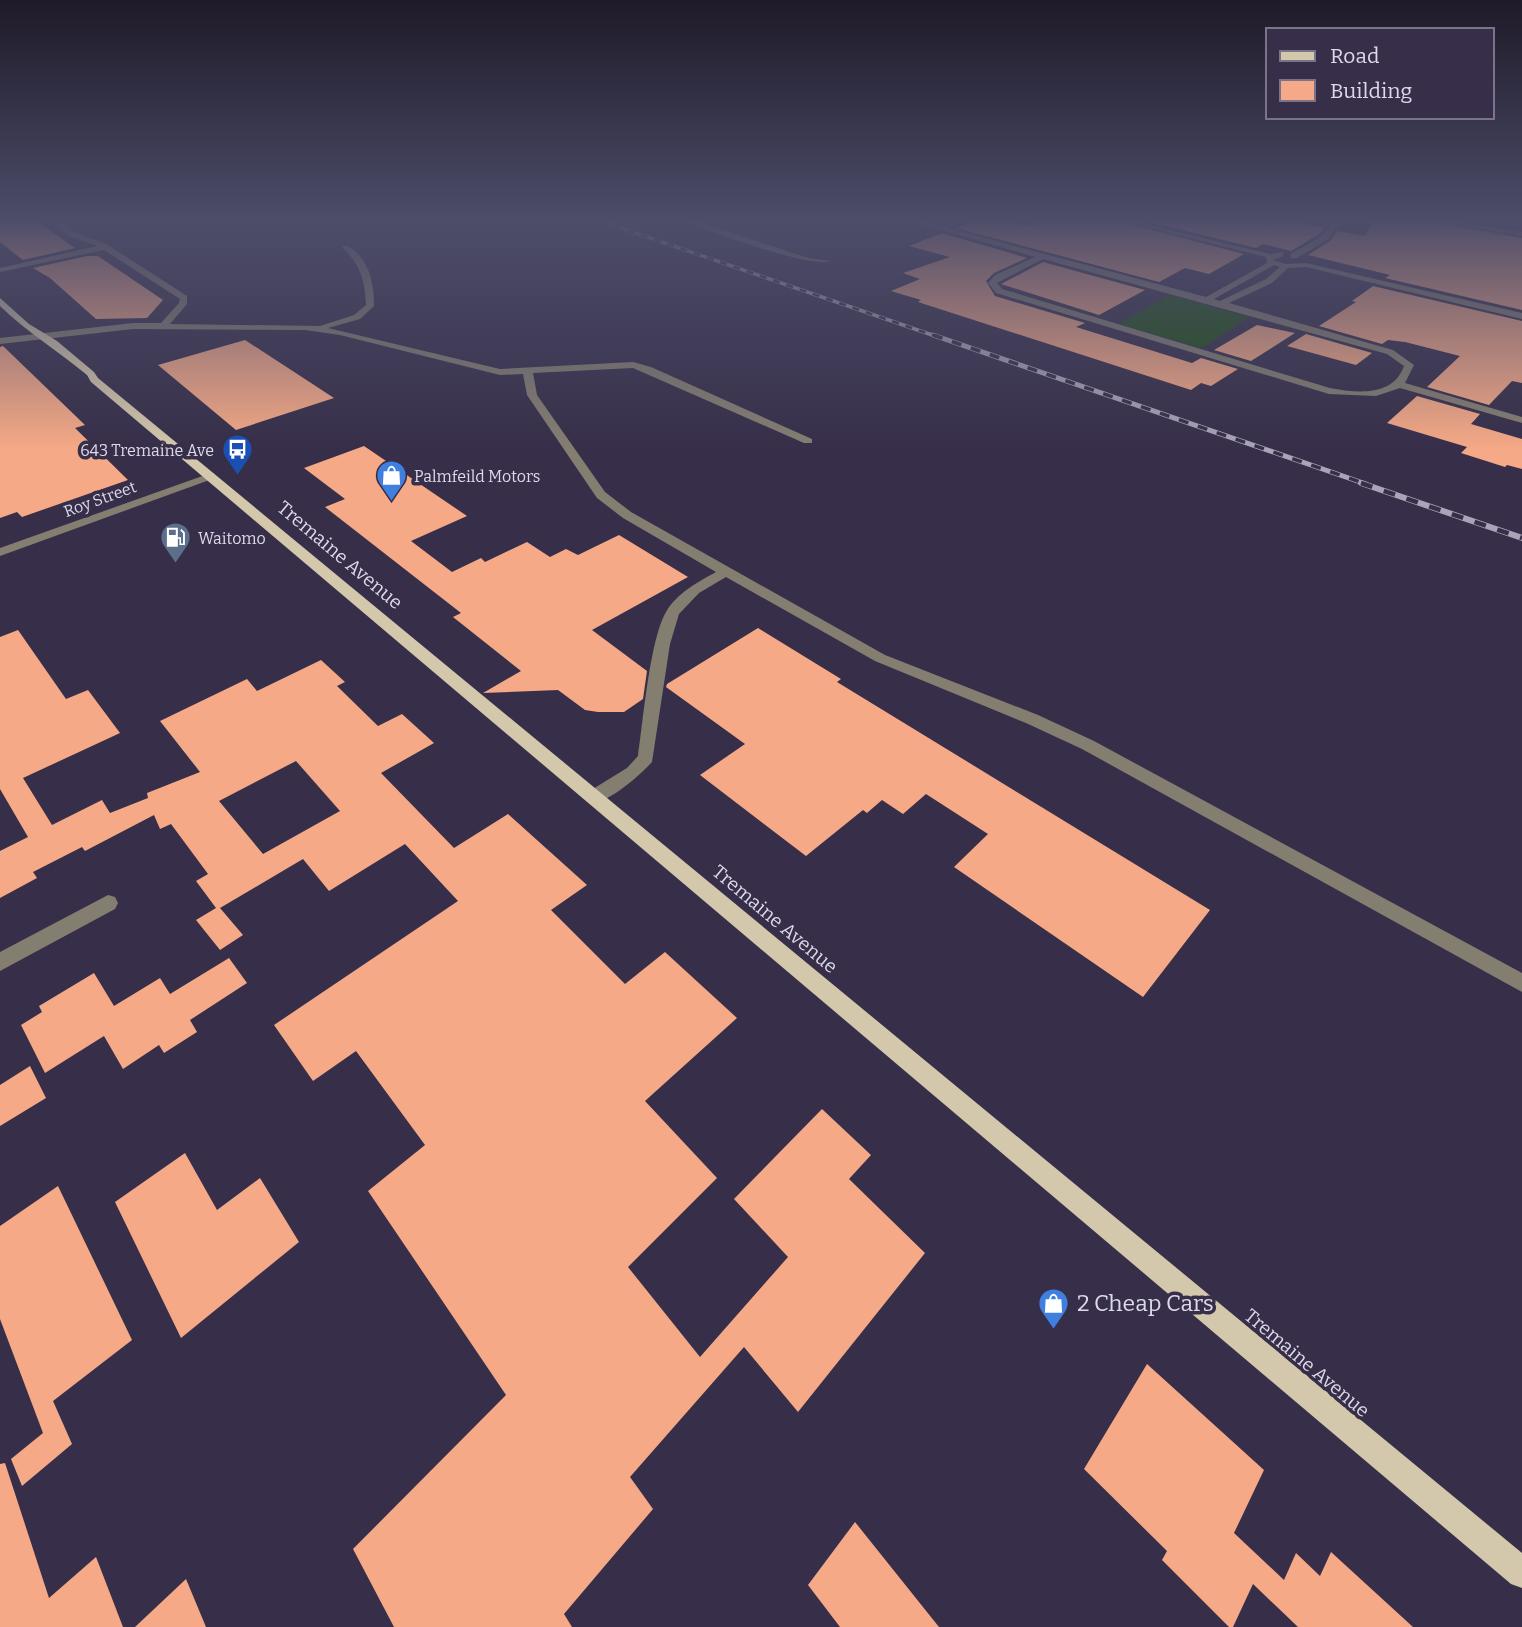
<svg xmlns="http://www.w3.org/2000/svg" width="1522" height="1627" font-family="Bitter,serif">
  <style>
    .green { fill: #1e5013 }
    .building { fill: #f5a986; fill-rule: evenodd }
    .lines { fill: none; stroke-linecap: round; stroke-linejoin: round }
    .minor { fill: #847e71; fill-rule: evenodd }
    .major { fill: #d4c8ac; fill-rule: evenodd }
    .rail-far2-casing { stroke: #aaa4b8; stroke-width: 3.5 }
    .rail-far1-casing { stroke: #aaa4b8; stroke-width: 5 }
    .rail-casing { stroke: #aaa4b8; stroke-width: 6 }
    .rail-far2 { stroke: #372f49; stroke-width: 2.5; stroke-dasharray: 7; stroke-linecap: butt }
    .rail-far1 { stroke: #372f49; stroke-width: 3.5; stroke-dasharray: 10; stroke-linecap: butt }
    .rail { stroke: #372f49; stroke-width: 4.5; stroke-dasharray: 12; stroke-linecap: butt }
    .labels { text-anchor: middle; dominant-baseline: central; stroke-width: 7; stroke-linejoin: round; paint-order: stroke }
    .far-poi-label { font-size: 16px; fill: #ded9ea; stroke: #372f49; text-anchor: start }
    .far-street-label { font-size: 16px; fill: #ded9ea; stroke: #372f49 }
    .street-label { font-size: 19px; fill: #ded9ea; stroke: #372f49 }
    .near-poi-label { font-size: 23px; fill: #ded9ea; stroke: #372f49; text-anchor: start }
  </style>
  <rect width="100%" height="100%" fill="#372f49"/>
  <path class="green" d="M 1169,295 L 1249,317 L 1202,348 L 1119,324 Z"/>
  <path class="building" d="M 0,221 L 36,221 L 75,248 L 23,260 L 0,242 Z
    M 973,221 L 1003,221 L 1027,226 L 1043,221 L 1118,221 L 1244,254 L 1209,274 L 1185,268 L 1159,282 L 956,228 Z
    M 1145,221 L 1303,221 L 1300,223 L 1325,228 L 1321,233 L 1291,251 L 1263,244 L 1256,248 Z
    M 1374,221 L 1430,221 L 1522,238 L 1522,310 L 1385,278 L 1390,275 L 1308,255 L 1330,241 L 1337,231 L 1365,236 Z
    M 942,233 L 1027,258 L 994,273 L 986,281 L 995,296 L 1085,323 L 1076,327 L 1192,363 L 1201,358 L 1238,369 L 1211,386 L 1201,383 L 1191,390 L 918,302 L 921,300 L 891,291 L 920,279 L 903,273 L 950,257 L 909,246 Z
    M 87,256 L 98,256 L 163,300 L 147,318 L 96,319 L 50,278 L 33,268 Z
    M 1043,262 L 1145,290 L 1099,315 L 1001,284 Z
    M 1373,286 L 1522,321 L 1522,383 L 1512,381 L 1489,405 L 1427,387 L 1460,356 L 1405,342 L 1388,340 L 1382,344 L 1319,326 L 1356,302 L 1352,301 Z
    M 1257,325 L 1295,333 L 1251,361 L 1214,350 Z
    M 1306,334 L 1372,353 L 1356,365 L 1287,346 Z
    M 245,340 L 334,398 L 236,430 L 158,365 Z
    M 3,346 L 85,425 L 75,428 L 128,480 L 22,517 L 17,512 L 0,518 L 0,347 Z
    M 1417,396 L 1480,414 L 1471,424 L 1522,439 L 1522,469 L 1507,465 L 1505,467 L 1461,453 L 1467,447 L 1387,423 Z
    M 364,446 L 467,516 L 411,541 L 452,572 L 481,558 L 485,562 L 527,542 L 550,557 L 566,549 L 578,555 L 619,535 L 688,577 L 592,630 L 647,671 L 643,699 L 624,712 L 598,712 L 585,710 L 558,690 L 483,693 L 521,671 L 453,617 L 461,613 L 325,507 L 345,499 L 304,468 Z
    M 758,628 L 841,679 L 837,682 L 1210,910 L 1143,997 L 954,867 L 988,834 L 926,794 L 903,814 L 882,800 L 867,813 L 863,810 L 806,856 L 700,775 L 745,744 L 666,687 L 667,684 Z
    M 18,630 L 66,699 L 88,690 L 120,733 L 23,778 L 52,825 L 102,800 L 110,813 L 148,798 L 147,793 L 200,772 L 160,721 L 247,679 L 257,691 L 321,660 L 345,682 L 337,686 L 378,726 L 402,714 L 434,743 L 381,773 L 454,848 L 508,814 L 587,885 L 551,910 L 625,984 L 665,952 L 737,1018 L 645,1101 L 717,1178 L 628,1267 L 700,1357 L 788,1257 L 734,1199 L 822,1109 L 871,1155 L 849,1179 L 925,1253 L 798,1412 L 744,1347 L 630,1477 L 653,1509 L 564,1614 L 572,1627 L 394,1627 L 353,1549 L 506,1395 L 368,1191 L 425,1145 L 356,1051 L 313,1081 L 274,1025 L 458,901 L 405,844 L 329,891 L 303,859 L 220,908 L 243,935 L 220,950 L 196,920 L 216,908 L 196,881 L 208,874 L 171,824 L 160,829 L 154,815 L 85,851 L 82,847 L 33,872 L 37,878 L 0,898 L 0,851 L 28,837 L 0,789 L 0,637 ZM 296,761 L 340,811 L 263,854 L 219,801 Z
    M 229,958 L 247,983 L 190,1020 L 197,1032 L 164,1053 L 159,1045 L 123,1069 L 104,1036 L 45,1073 L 21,1025 L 42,1012 L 39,1006 L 94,973 L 114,1006 L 160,978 L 170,994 Z
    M 30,1066 L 46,1098 L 0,1126 L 0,1085 Z
    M 185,1153 L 217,1210 L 260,1178 L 299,1242 L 181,1338 L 115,1202 Z
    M 58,1186 L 132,1340 L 53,1401 L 72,1444 L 22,1486 L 11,1459 L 43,1433 L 0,1319 L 0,1226 Z
    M 1147,1364 L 1264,1470 L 1234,1533 L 1284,1580 L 1296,1553 L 1320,1576 L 1331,1552 L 1413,1627 L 1298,1627 L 1253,1584 L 1233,1627 L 1229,1627 L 1162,1560 L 1167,1551 L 1084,1469 Z
    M 5,1463 L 49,1598 L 96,1557 L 123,1627 L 0,1627 L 0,1464 Z
    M 855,1522 L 939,1627 L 840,1627 L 808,1585 Z
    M 186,1579 L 206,1627 L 135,1627 Z"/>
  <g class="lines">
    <path class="minor" d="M 50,221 L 58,221 L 75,232 L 108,245 L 187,296 L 187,304 L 170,324 L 320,326 L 354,315 L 366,305 C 365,280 360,264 342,247 L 346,245 C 369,257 374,282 374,306 L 360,319 L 328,328 L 500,369 L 633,362 L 651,367 L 812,439 L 812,443 L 804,443 L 633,368 L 533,373 L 537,395 L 605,492 L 631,512 L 885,655 L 1038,715 L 1094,741 L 1522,973 L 1522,992 L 1082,749 L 1026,723 L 875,661 L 726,577 L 699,593 L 679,614 L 670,644 L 652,762 C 640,775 605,807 588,802 L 585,797 L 588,792 L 627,768 L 638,756 C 643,722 650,639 666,612 C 677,593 698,582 716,572 L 623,518 L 597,498 L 527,395 L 523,374 L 500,375 L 340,335 L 305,330 L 133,329 L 0,344 L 0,338 L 133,323 L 161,323 L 179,303 L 180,299 L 104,250 L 0,272 L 0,268 L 97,246 L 69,236 Z
      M 686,221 L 697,221 L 808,258 L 830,261 C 815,269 704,231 686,221 Z
      M 910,221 L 922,221 L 1206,297 L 1267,263 L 1266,257 L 1120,221 L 1133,221 L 1270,254 L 1283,252 L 1283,256 L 1273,260 L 1286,264 L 1306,263 L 1522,313 L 1522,319 L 1306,267 L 1288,268 L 1272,283 L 1229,303 L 1393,350 L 1414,365 L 1405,383 L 1522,417 L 1522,423 L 1400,388 L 1376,396 L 1329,394 L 996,293 L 988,283 L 995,275 L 1035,257 ZM 1043,259 L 1387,354 L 1404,366 C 1393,397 1357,393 1330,388 L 1002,289 L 997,283 ZM 1274,265 L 1280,267 L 1266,279 L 1220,301 L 1214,299 Z
      M 1333,221 L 1340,221 L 1329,239 L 1297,258 L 1291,258 L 1291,254 L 1323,235 Z
      M 1432,221 L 1451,221 L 1522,232 L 1522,236 Z
      M 211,473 L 215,474 L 215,478 L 0,556 L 0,548 Z
      M 108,895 L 115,897 L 118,903 L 115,909 L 0,971 L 0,952 Z"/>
    <path class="major" d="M 0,298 L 29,324 L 57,341 L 94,372 L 98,378 L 1522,1553 L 1522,1588 L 1511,1584 L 91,382 L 87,375 C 58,351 27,332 0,306 Z"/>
    <defs>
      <path id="rail-far2" d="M 601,221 L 938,337"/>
      <path id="rail-far1" d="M 933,335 L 1366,484"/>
      <path id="rail" d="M 1361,483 L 1522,538"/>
    </defs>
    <use href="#rail-far2" class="rail-far2-casing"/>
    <use href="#rail-far1" class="rail-far1-casing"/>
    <use href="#rail" class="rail-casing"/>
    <use href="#rail-far2" class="rail-far2"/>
    <use href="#rail-far1" class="rail-far1"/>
    <use href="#rail" class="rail"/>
  </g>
  <linearGradient id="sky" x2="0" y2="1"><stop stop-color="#1e1a28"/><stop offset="0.49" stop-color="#4d4d6a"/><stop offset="1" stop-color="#4d4d6a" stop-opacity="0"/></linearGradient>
  <rect width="1522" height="449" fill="url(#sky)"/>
  <defs>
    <symbol id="bus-pin" viewBox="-11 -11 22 30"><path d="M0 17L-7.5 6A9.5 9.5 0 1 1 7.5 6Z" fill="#1a4fb4" stroke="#372f49"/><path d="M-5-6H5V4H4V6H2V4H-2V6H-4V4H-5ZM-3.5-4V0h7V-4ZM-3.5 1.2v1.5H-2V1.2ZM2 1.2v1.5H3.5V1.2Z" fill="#fff"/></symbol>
    <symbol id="shop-pin" viewBox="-11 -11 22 30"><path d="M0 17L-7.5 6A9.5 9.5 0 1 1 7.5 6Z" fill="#3f7fe0" stroke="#372f49"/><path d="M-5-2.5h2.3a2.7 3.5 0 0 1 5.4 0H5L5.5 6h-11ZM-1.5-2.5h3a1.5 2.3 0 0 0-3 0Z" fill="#fff"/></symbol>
    <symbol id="fuel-pin" viewBox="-11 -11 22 30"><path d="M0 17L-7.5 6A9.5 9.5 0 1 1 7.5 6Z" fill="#5c6f8a" stroke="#372f49"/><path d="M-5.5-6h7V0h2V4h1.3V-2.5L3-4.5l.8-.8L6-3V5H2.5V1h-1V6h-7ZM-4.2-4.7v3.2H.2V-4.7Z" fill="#fff"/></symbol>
  </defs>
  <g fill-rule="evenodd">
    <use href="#bus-pin" x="220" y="432" width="35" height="47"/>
    <use href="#shop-pin" x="374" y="458" width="35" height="47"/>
    <use href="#fuel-pin" x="158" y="520" width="35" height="47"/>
    <use href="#shop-pin" x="1036" y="1286" width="35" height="47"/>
  </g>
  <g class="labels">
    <g class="far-poi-label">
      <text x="214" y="450" text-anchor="end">643 Tremaine Ave</text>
      <text x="414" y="476">Palmfeild Motors</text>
      <text x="198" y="538">Waitomo</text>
    </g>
    <g class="far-street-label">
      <text transform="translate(100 499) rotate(-20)">Roy Street</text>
    </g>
    <g class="street-label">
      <text transform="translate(340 555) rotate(40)">Tremaine Avenue</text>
      <text transform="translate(775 919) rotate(40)">Tremaine Avenue</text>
      <text transform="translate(1307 1363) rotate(40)">Tremaine Avenue</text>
    </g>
    <g class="near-poi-label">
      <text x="1077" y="1303">2 Cheap Cars</text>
    </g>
  </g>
  <rect x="1266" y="28" width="228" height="91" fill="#372f49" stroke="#7a7389" stroke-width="2"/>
  <rect x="1280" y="51" width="35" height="10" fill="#d4c8ac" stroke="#7a7389" stroke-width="2"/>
  <text x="1330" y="63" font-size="21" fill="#ded9ea">Road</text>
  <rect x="1280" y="80" width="35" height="21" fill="#f5a986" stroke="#7a7389" stroke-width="2"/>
  <text x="1330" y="98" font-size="21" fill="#ded9ea">Building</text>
</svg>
